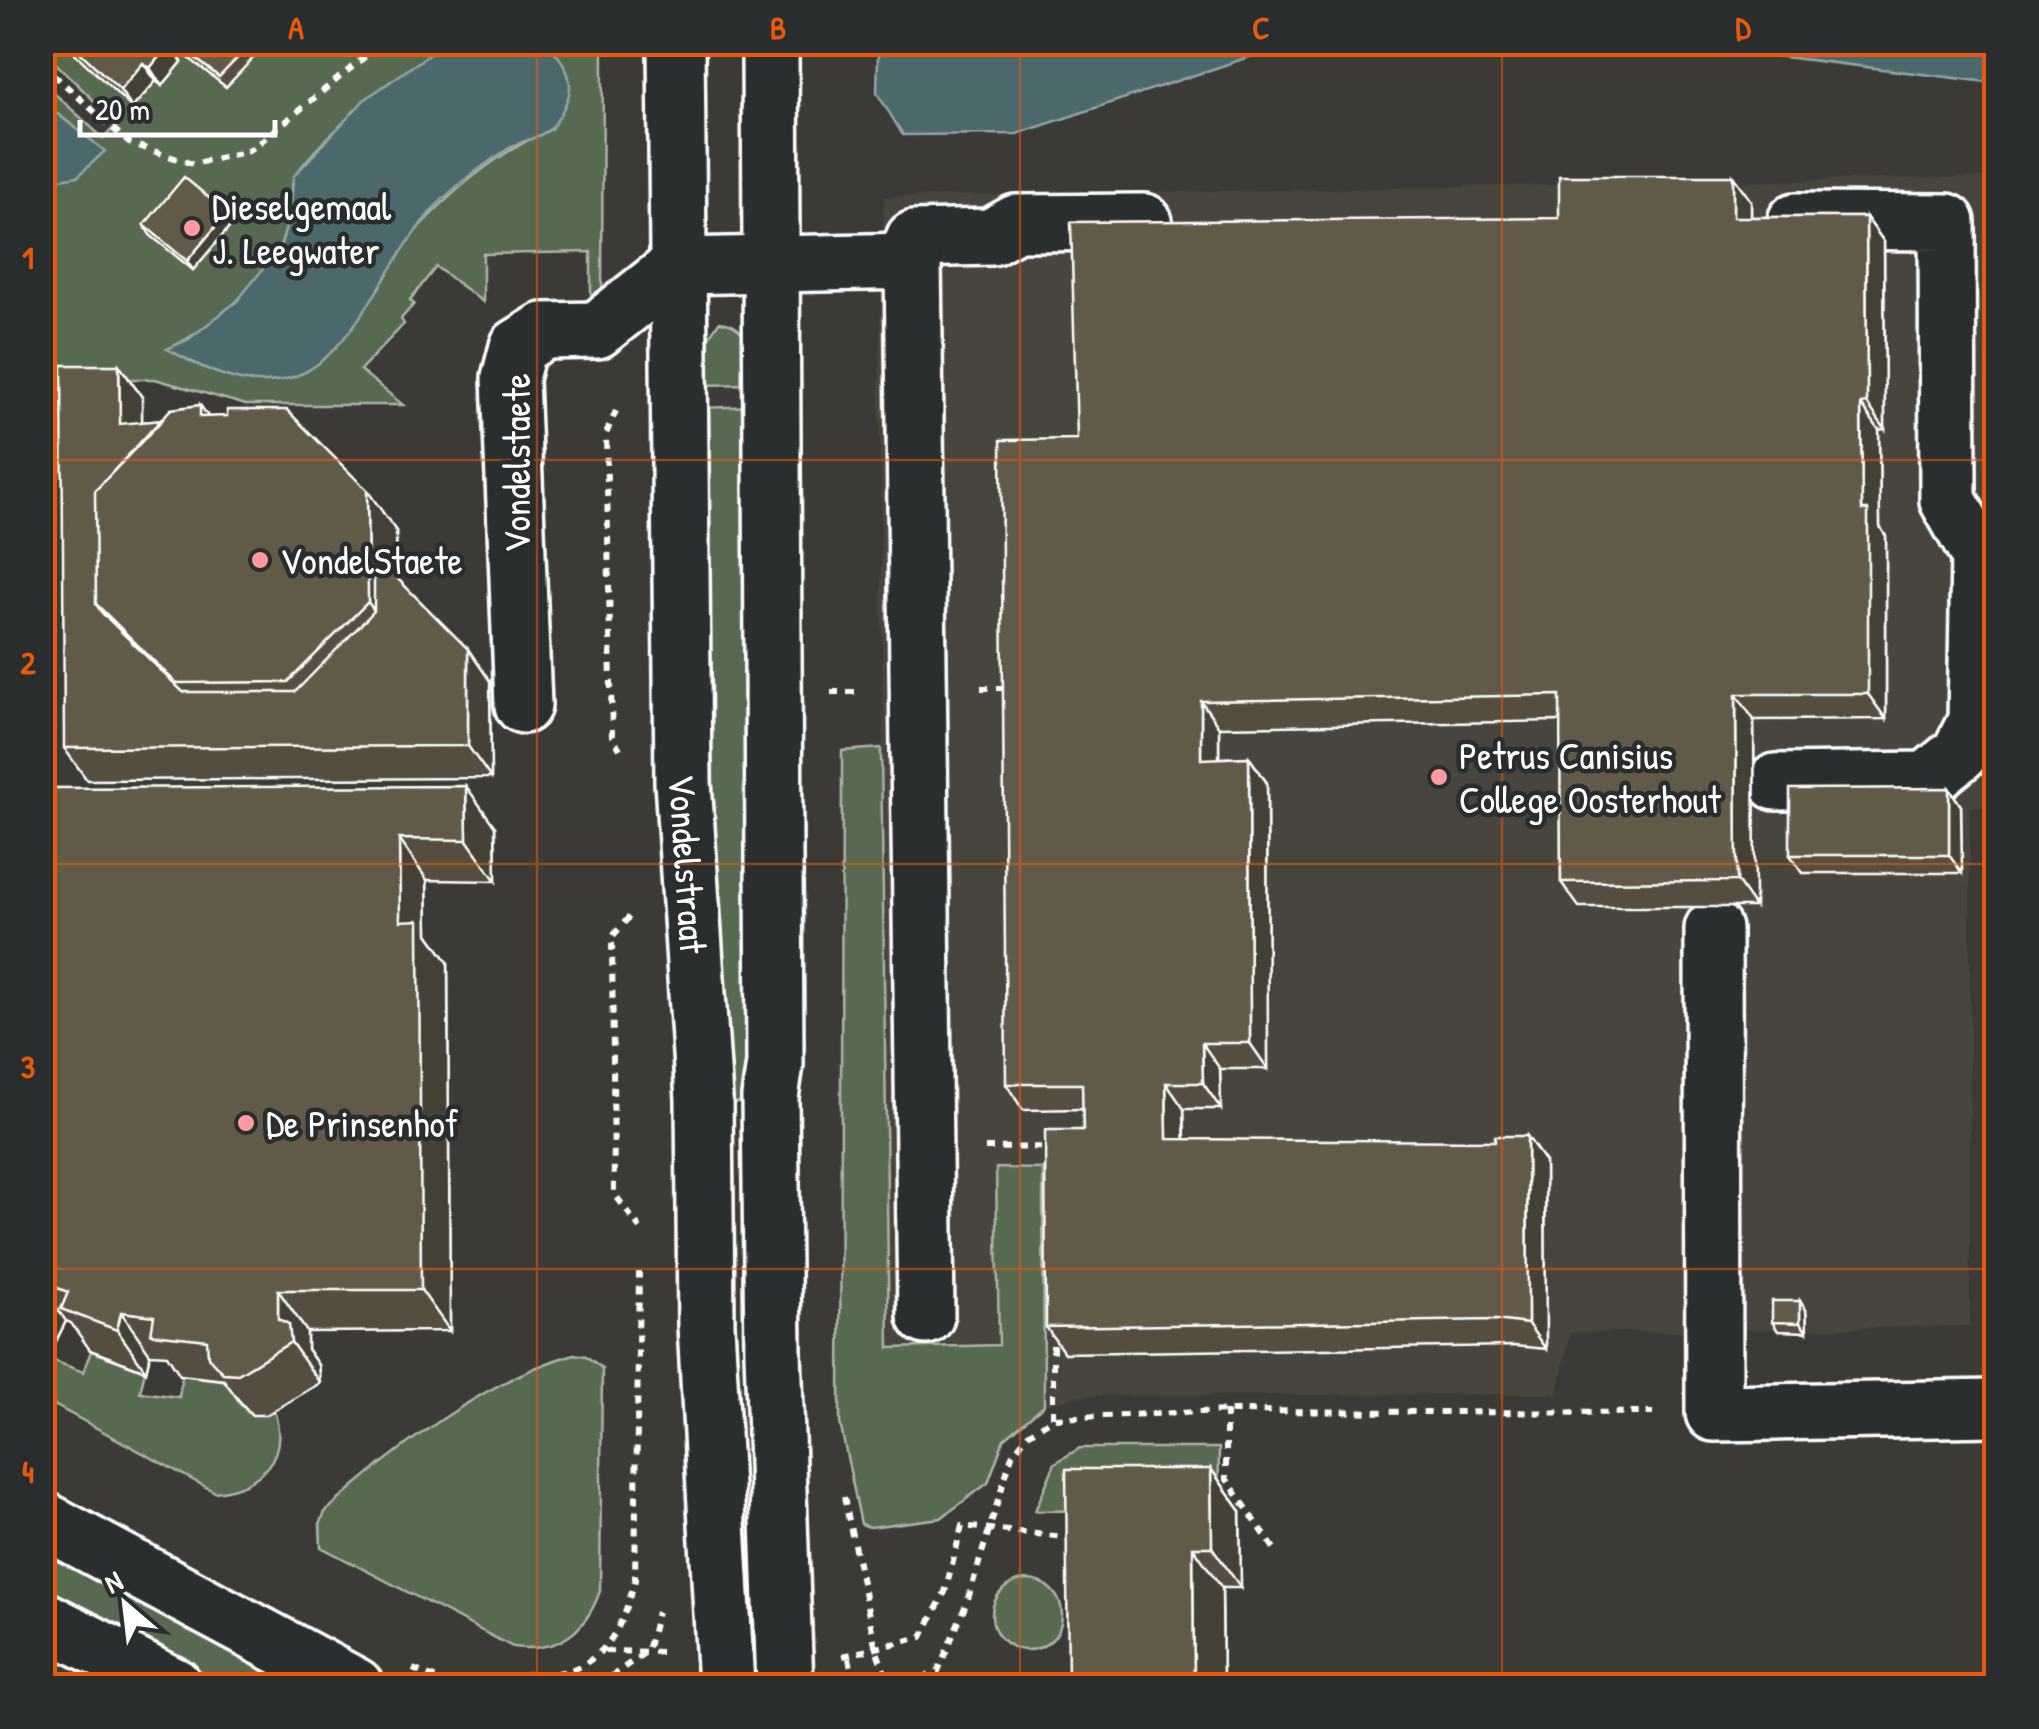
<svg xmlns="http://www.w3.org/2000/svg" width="2039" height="1729" font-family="'Patrick Hand',sans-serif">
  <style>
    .built { fill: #47443c }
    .green { fill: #596951; stroke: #acb4a8; stroke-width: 2.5 }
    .water { fill: #4b696c; stroke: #93a5a7; stroke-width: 2.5 }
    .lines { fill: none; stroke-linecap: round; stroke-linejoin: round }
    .minor-casing { stroke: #fff; stroke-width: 62 }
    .path { stroke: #fff; stroke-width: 6; stroke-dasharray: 8 8; stroke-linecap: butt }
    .minor { stroke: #2a2d2e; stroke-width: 55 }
    .wall { fill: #544d40; stroke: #fff; stroke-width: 2.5 }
    .shaded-wall { fill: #453f34; stroke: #fff; stroke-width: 2.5 }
    .building { fill: #625a4a; stroke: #fff; stroke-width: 2.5 }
    .grid { fill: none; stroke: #e8590c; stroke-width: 2.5; stroke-opacity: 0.55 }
    .poi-dot { fill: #ff9aa2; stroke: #2a2d2e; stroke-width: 4 }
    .labels { text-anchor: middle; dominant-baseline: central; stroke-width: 9; stroke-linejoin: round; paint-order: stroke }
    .poi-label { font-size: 38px; fill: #fff; stroke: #2a2d2e; text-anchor: start }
    .street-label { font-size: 38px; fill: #fff; stroke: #2a2d2e }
    .neatline { fill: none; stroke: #e8590c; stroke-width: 4 }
    .grid-label { font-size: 32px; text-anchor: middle; font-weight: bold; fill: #e8590c }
  </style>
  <rect width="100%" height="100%" fill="#3b3a36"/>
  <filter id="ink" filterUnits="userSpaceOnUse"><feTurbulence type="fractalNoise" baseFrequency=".01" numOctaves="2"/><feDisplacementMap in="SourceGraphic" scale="20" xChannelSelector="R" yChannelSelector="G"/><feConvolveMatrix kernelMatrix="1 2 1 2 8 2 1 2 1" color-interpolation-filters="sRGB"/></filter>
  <g filter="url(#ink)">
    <path class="built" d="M 1996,177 L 1996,806 L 1970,807 L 1970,1326 L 1570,1333 L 1558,1394 L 1079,1396 L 1044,1405 L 1043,1170 L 997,1168 L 999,1346 L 889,1349 L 879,369 L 884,197 Z"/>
    <path class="green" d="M 43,43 L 447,43 C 400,79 331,125 297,173 C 288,186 289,216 285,232 C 270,282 213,327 168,349 C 212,375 250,390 300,374 C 374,282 439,178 551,129 L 553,49 L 544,43 L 603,43 L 602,297 L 591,300 L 591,252 L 483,254 L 483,302 L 436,267 L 410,300 L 414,304 L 401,319 L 404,324 L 360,370 L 403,405 L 246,405 L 155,379 L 84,379 L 84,421 L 43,421 L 43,167 L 61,179 L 104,151 L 43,102 L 42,82 L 103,138 L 118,124 L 43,51 Z
      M 719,322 C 751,323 752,359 759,384 L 698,385 L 702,348 Z
      M 756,406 L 751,1100 L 714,1107 L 713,763 L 701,752 L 700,408 Z
      M 881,748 L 889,1348 L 999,1345 L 996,1168 L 1043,1169 L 1044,1405 L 1004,1439 L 988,1483 L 941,1518 L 870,1527 L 861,1524 L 840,1423 L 842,751 Z
      M 42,1330 L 57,1340 L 46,1358 L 83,1372 L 91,1351 L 145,1371 L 140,1392 L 179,1397 L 182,1375 L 236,1382 L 238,1401 L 248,1413 L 266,1415 L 274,1411 C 290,1458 259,1487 215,1492 L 43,1399 Z
      M 574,1354 L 586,1356 L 602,1368 L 600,1591 C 585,1633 558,1653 513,1647 L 321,1547 L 320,1524 L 325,1512 C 391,1451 487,1379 574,1354 Z
      M 1080,1448 L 1219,1448 L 1218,1509 L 1035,1511 L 1055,1463 Z
      M 42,1537 L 301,1686 L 229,1686 L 43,1595 Z
      M992 1615a35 35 0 1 1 70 0a35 35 0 1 1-70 0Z"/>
    <path class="water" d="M 447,42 L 544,43 C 559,53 574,75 569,94 C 567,103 558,120 552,127 C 543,137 523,140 511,147 C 486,163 460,182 439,203 C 393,249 357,348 303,373 C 253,396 212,372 167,349 L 189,339 L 237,301 L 280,248 L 291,210 L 293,177 L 364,100 Z
      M 909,43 L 1996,42 L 1996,83 L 1711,48 L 1282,46 L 1017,134 L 903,135 L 877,93 L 878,56 L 887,46 Z
      M 42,102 L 105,151 L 78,176 L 61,179 L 43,167 Z"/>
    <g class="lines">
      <defs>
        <g id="minor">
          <path id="s1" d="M 676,42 L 683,782 L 704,1099 L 706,1325 L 726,1686"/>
          <path d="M 770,42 L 775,1064 L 770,1097 L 773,1352 L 785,1686"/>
          <path d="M 913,261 L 914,239 L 991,237 L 1016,223 L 1144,222"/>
          <path d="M 523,705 L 510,378 L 518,347 L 544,331 L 597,330 L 678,266 L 913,261 L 926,1316"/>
          <path d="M 1776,782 L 1927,780 L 1960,753 L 1976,721 L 1979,555 L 1948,500 L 1947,222 L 1796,221"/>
          <path d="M 1713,929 L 1714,1413 L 1996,1408"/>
          <path d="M 42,1519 L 355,1686"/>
          <path d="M 42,1619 L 174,1686"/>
        </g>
      </defs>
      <use href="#minor" class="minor-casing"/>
      <path class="path" d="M 42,64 L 129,143 L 193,164 L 249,151 L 383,42
        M 616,411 L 606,434 L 612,736 L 620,749
        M 981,688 L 1008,688
        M 831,692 L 858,692
        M 629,917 L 612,937 L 614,1193 L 640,1229
        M 985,1148 L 1052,1147
        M 1053,1329 L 1053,1418
        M 1226,1411 L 1226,1478 L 1275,1550
        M 844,1497 L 876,1649 L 890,1686
        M 605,1651 L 665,1652
        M 843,1656 L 922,1637 L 945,1592 L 962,1526 L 1074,1538
        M 849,1658 L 855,1686
        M 413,1669 L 453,1686
        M 517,1686 L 521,1674 C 592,1681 619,1643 635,1580 L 639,1272
        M 598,1686 L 647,1651 L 657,1612
        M 908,1686 L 938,1671 L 967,1602 L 1012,1455 L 1028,1434 L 1053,1418 L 1226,1411 L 1653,1413"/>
      <use href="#minor" class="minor"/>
    </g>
    <path class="wall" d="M 63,42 L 167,42 L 182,62 L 162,86 L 156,81 L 132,108 Z
      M 175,42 L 252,42 L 259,52 L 226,87 L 181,52 Z
      M 1751,201 L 1751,217 L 1866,217 L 1884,242 L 1885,429 L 1879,430 L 1880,527 L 1886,536 L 1886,719 L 1754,720 L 1755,907 L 1579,907 L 1561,882 L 1561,721 L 1219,727 L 1219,758 L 1249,757 L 1267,783 L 1268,1069 L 1220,1069 L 1221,1109 L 1184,1109 L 1185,1139 L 1545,1162 L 1546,1349 L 1514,1346 L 1064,1353 L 1046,1327 L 1083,1130 L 1083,1109 L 1023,1110 L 1006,1084 L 1077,439 L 1559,218 Z
      M 227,213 L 234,222 L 193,270 L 150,235 L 144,225 Z
      M 119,365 L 142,397 L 142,422 L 208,417 L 396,531 L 396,578 L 490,681 L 491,778 L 87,780 L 64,748 Z
      M 42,788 L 495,827 L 496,881 L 427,880 L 428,934 L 448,962 L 450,1331 L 307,1332 L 307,1349 L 318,1365 L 320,1383 L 266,1415 L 252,1415 L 237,1398 L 224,1380 L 180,1375 L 167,1355 L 150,1354 L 146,1371 L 90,1350 L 71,1323 L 66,1321 L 57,1339 L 42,1329 Z
      M 1949,788 L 1961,806 L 1962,873 L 1803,873 L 1790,855 Z
      M 1806,1310 L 1807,1332 L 1778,1331 L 1772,1322 Z
      M 1211,1469 L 1240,1510 L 1241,1588 L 1222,1588 L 1223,1686 L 1068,1686 Z"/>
    <path class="shaded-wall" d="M 169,44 L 182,62 L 162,86 L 150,68 Z
      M 143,63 L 156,81 L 132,108 L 120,90 Z
      M 1733,176 L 1751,201 L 1751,243 L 1733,217 Z
      M 227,213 L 234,222 L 193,270 L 187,261 Z
      M 1866,217 L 1884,242 L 1885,429 L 1867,403 Z
      M 119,365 L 142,397 L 142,456 L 120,424 Z
      M 1861,404 L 1879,430 L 1880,527 L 1886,536 L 1886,719 L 1868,694 L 1862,510 Z
      M 200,405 L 229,446 L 200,417 Z
      M 367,490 L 396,531 L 397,643 L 368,602 Z
      M 468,649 L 490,681 L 491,778 L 468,746 Z
      M 1736,694 L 1754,720 L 1755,907 L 1737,881 Z
      M 1201,701 L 1219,727 L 1219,784 L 1201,759 Z
      M 1249,757 L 1267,783 L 1268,1069 L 1250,1043 Z
      M 466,786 L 495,827 L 496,881 L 467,840 Z
      M 1949,788 L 1961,806 L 1962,873 L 1949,855 Z
      M 399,839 L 427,880 L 428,934 L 448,962 L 450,1331 L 421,1290 L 400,921 Z
      M 1202,1043 L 1220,1069 L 1221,1109 L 1203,1083 Z
      M 1166,1083 L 1184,1109 L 1185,1164 L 1167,1139 Z
      M 1527,1136 L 1545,1162 L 1546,1349 L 1528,1324 Z
      M 42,1288 L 66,1321 L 57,1339 L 42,1318 Z
      M 278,1290 L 307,1332 L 307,1349 L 318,1365 L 320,1383 L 291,1342 L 278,1319 Z
      M 1800,1301 L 1806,1310 L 1807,1332 L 1800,1323 Z
      M 121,1312 L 150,1354 L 146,1371 L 117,1330 Z
      M 1211,1469 L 1240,1510 L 1241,1588 L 1212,1547 Z
      M 1193,1547 L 1222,1588 L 1223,1686 L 1194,1686 Z"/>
    <path class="building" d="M 69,42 L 167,42 L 169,44 L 150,68 L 143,63 L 120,90 Z
      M 175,42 L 252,42 L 252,43 L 219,77 Z
      M 1559,176 L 1733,176 L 1733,217 L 1866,217 L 1867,403 L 1861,404 L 1862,510 L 1868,510 L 1868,694 L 1736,694 L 1737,881 L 1561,882 L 1560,695 L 1201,701 L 1201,759 L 1249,757 L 1250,1043 L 1202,1043 L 1203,1083 L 1166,1083 L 1167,1139 L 1495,1141 L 1495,1136 L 1527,1136 L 1528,1324 L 1496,1320 L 1046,1327 L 1045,1130 L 1083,1130 L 1082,1084 L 1006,1084 L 1001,440 L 1077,439 L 1071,222 L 1559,218 Z
      M 184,177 L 227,213 L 187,261 L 144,225 Z
      M 62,365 L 119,365 L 120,424 L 162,420 L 95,491 L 96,604 L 102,613 L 183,692 L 295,692 L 374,611 L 374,555 L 468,649 L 468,746 L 64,748 Z
      M 200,405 L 200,417 L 227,416 L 227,410 L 287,410 L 367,490 L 368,602 L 288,682 L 176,683 L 96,604 L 95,491 L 171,409 Z
      M 466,786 L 467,840 L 399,839 L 400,921 L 419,920 L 421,1290 L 278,1290 L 278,1319 L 289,1324 L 291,1342 L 238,1374 L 223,1373 L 208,1357 L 207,1340 L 151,1334 L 154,1316 L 121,1312 L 117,1330 L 61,1309 L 68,1292 L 42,1282 L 42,788 Z
      M 1949,788 L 1949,855 L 1790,855 L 1790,789 Z
      M 1772,1301 L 1800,1301 L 1800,1323 L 1772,1322 Z
      M 1066,1469 L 1211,1469 L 1212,1547 L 1193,1547 L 1194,1686 L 1068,1686 Z"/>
  </g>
  <path class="grid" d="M 537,42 L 537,1686M 1020,42 L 1020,1686M 1502,42 L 1502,1686M 42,460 L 1996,460M 42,864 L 1996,864M 42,1269 L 1996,1269"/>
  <g class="poi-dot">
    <circle cx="192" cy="228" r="10"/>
    <circle cx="260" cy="560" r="10"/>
    <circle cx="1439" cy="777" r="10"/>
    <circle cx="246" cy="1123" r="10"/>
  </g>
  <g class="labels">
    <g class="poi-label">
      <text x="212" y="206">Dieselgemaal<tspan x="212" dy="44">J. Leegwater</tspan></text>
      <text x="280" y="560">VondelStaete</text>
      <text x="1459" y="755">Petrus Canisius<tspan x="1459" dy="44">College Oosterhout</tspan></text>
      <text x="266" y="1123">De Prinsenhof</text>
    </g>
    <g class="street-label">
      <text transform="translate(516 463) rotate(-90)">Vondelstaete</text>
      <text stroke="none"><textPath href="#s1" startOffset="822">Vondelstraat</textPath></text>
    </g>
  </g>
  <rect width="2039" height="1729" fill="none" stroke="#2a2d2e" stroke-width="110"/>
  <g transform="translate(125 1604) rotate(332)" stroke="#2a2d2e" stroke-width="8" paint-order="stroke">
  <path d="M0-8L18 38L0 25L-18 38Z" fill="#ffffff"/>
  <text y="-15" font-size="28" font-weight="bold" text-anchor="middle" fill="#ffffff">N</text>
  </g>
  <path d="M80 120v15h195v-15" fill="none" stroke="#ffffff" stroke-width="5"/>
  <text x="95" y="120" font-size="30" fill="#ffffff" stroke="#2a2d2e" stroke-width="8" paint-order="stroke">20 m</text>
  <rect x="55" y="55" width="1929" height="1619" class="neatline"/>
  <g class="grid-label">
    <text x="296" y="39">A</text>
    <text x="778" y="39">B</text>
    <text x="1261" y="39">C</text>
    <text x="1743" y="39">D</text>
    <text x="28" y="269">1</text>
    <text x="28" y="674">2</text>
    <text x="28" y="1078">3</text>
    <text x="28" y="1483">4</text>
  </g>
</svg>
